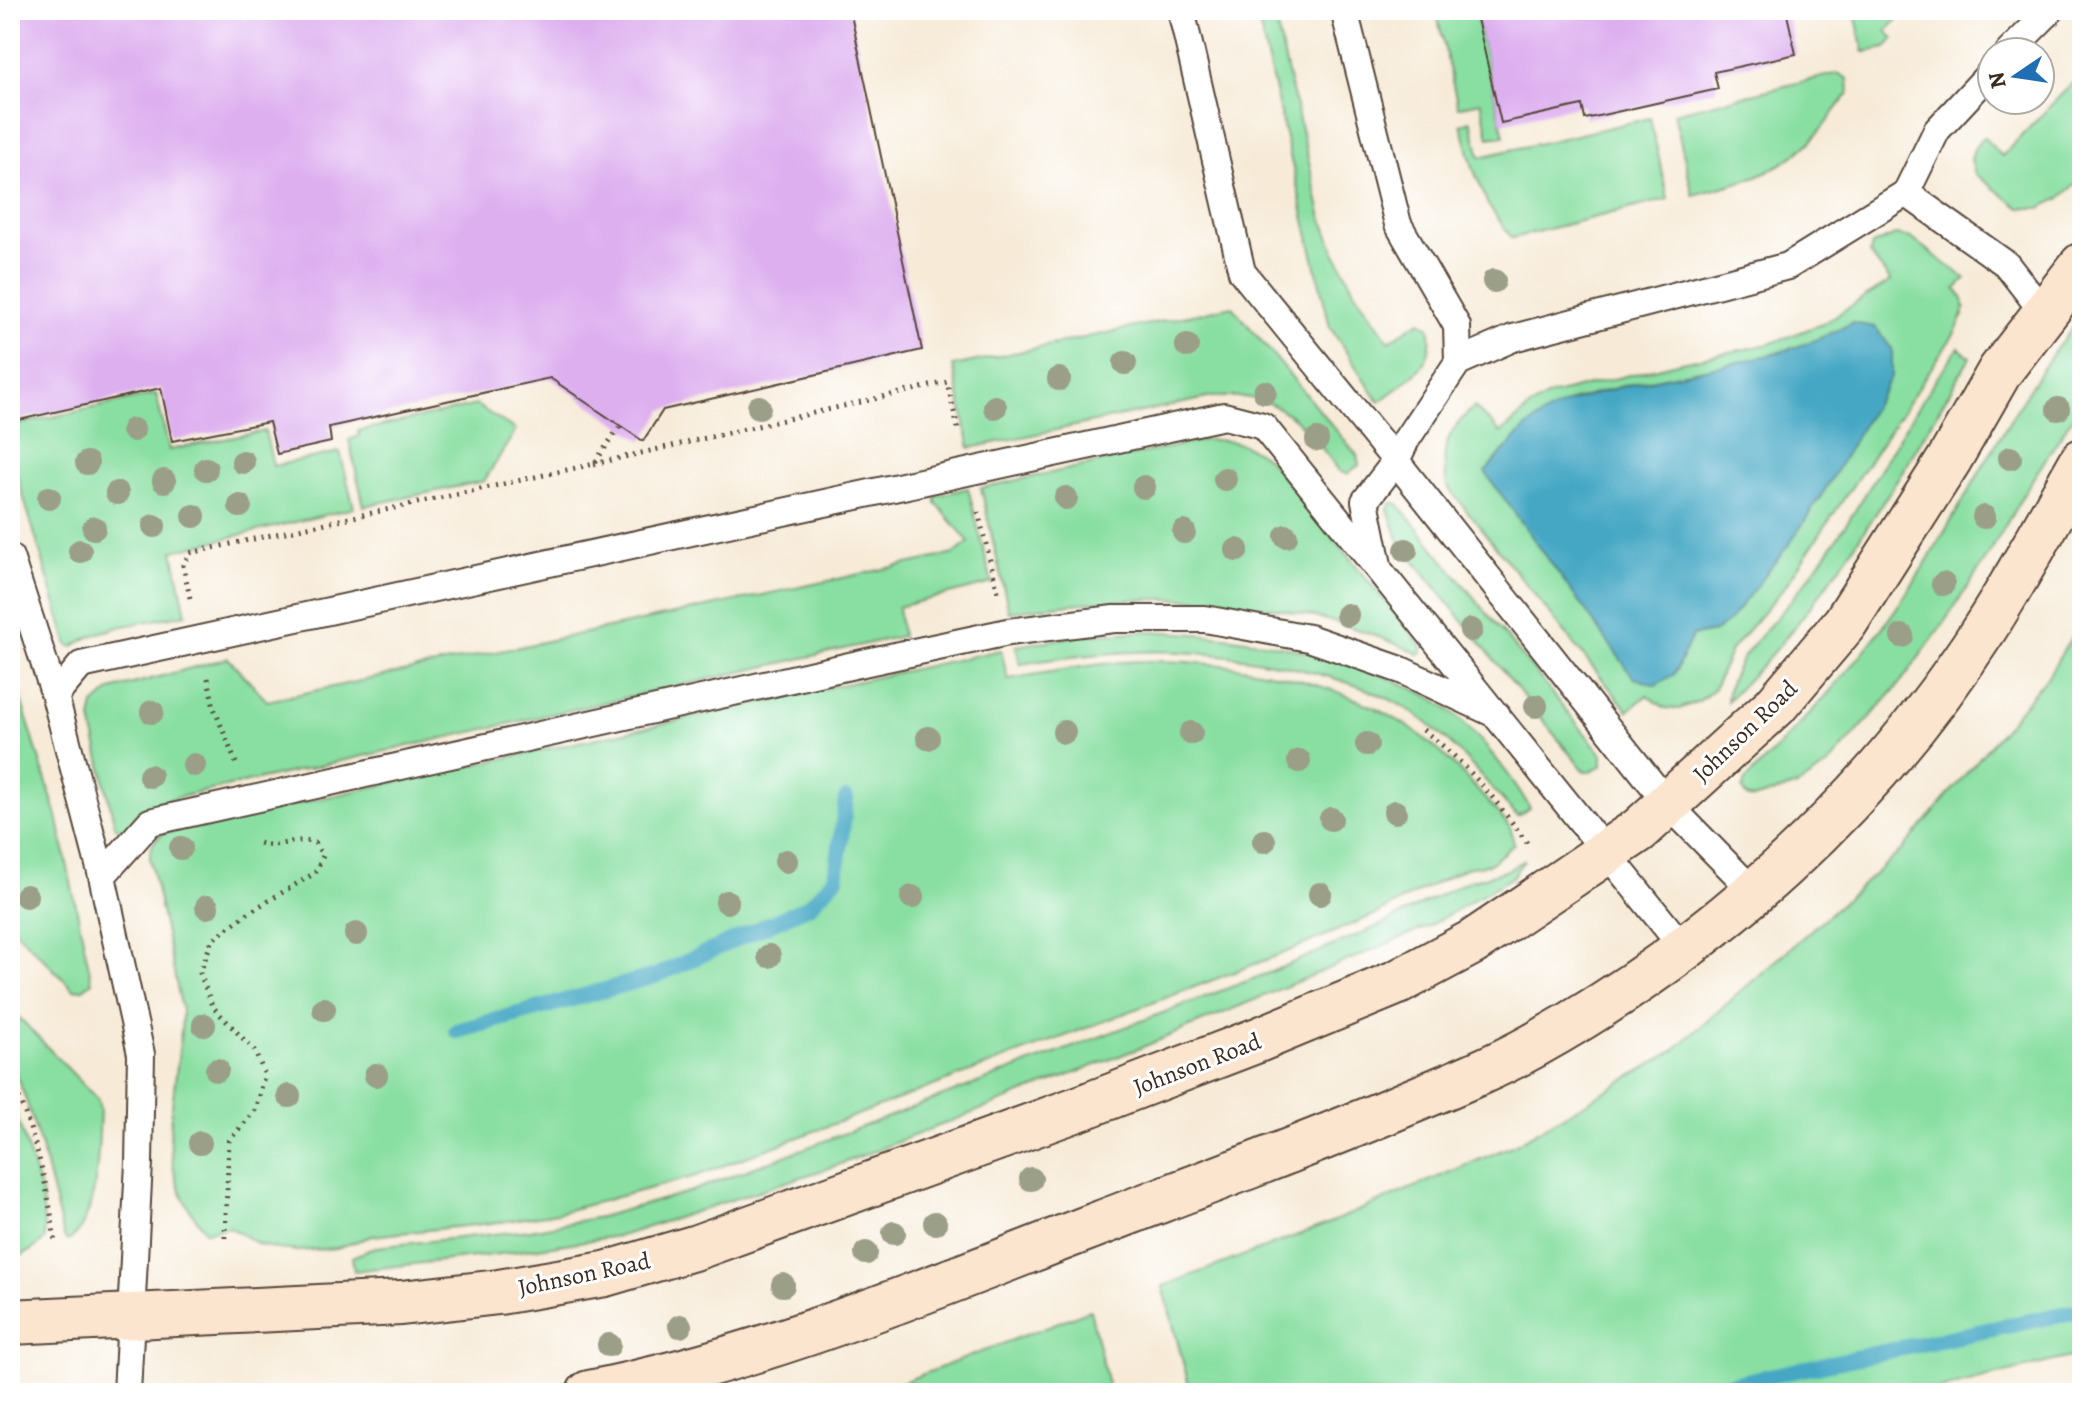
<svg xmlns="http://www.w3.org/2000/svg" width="2092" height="1403" font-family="Alegreya,serif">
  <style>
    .green { fill: #89dfa2; stroke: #628460; stroke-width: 2; fill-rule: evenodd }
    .water { fill: #44a7c4; stroke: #406871; stroke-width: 2 }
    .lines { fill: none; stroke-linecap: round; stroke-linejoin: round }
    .stream { stroke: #44a7c4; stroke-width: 16 }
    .building { fill: #ddafef }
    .lane-casing { stroke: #57473a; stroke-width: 30 }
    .secondary-casing { stroke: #57473a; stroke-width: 48 }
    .path { stroke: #57473a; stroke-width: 5; stroke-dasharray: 2 6; stroke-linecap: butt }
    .lane { stroke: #fff; stroke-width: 26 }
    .secondary { stroke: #fce5cf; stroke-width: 44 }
    .tree { fill: #9c9f88 }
    .labels { text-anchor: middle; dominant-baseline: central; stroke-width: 6; stroke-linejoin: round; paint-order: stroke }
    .street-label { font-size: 24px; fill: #3b2a1e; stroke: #fff }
  </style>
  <rect width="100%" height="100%" fill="#fff"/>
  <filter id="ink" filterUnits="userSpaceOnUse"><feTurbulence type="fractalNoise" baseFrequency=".0125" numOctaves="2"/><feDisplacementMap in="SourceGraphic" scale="16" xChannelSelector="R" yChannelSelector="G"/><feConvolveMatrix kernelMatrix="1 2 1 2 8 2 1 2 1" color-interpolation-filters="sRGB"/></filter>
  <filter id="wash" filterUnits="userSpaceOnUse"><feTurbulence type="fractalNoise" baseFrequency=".006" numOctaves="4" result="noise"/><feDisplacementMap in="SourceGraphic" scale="32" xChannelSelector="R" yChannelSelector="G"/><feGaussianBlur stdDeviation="1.8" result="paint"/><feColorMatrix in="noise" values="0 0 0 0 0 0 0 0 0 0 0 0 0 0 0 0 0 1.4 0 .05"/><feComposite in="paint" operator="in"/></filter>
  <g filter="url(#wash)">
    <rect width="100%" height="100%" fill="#f7ebd8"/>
    <path class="green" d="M 1256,10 L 1273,10 L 1322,218 L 1335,252 L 1355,292 L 1389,341 L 1420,321 L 1429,327 C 1438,366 1405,381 1379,402 L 1330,327 Z
      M 1436,10 L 1475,10 L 1504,136 L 1489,138 L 1481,102 L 1458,107 Z
      M 1854,10 L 1922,10 L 1913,19 L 1905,12 L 1886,31 L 1894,38 L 1886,48 L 1864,52 Z
      M 1838,73 L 1848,79 L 1849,93 C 1836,109 1825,127 1810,142 C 1778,174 1735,184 1693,195 L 1674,113 Z
      M 2082,73 L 2082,179 L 2059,199 L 2040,208 L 2020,208 L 1975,174 L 1971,160 L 1974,149 L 1983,137 L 2002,156 Z
      M 1650,118 L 1668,199 L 1512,238 L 1488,205 L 1473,168 L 1461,124 L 1471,121 L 1480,157 Z
      M 1895,235 L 1911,238 L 1966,279 L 1956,289 C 1972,306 1962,319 1952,337 L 1784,588 L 1731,650 L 1713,690 L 1699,701 L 1679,709 L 1665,708 L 1647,695 L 1628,711 L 1447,486 C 1441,445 1445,435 1474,407 L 1501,433 L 1529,408 L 1550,395 L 1681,362 L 1769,344 L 1822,324 L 1891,281 L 1870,254 L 1872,245 ZM 1851,323 L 1826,488 L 1793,539 L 1729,621 L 1715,632 L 1692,636 L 1674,674 L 1570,401 C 1596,394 1622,385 1648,380 C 1717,366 1789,358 1851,323 Z
      M 1232,306 L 1357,455 L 1359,465 L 1347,474 L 1340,472 C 1317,441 1291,404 1250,398 C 1237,396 1224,397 1212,397 L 970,448 L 953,366 Z
      M 2082,315 L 2082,403 L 2030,483 L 1985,561 L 1939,630 L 1897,687 L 1827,766 L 1797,786 L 1753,799 L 1746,797 L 1742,790 L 1745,781 C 1801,724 1859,664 1904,597 C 1966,505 2012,402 2082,315 Z
      M 1959,348 L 1970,357 C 1899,478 1829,602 1727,701 C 1728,663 1766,632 1788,604 C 1818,567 1845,528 1869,488 C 1898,441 1924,392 1959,348 Z
      M 156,394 L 169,450 L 265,431 L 273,466 L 340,452 L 354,508 L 173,551 L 186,614 C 154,621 98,626 73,647 L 68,645 L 10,452 L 10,407 L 16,425 Z
      M 476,405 L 516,430 L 484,481 L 364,506 L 349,440 L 359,436 L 358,431 Z
      M 1204,440 C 1232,439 1251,444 1272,463 L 1422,646 L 1422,652 L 1419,654 C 1283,591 1154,590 1009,612 L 981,488 Z
      M 968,488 L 992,583 L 898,607 L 902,636 L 171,799 L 141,809 L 124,830 L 115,827 L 91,719 L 94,705 L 111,690 L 228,658 L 267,701 L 954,554 L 969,542 L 936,503 L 936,496 Z
      M 1392,503 L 1397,503 L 1602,754 L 1602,766 L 1591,772 L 1583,770 L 1399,542 L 1388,509 Z
      M 2082,620 L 2082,1354 L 1924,1393 L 1191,1393 L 1163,1286 L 1327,1224 L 1514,1145 L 1673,1051 L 1902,850 L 2048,676 Z
      M 1152,631 C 1227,635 1293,644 1364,669 C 1386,677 1411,686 1432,698 C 1468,720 1509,771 1530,808 L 1517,816 C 1484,780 1446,731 1402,706 C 1375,690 1342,680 1311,672 C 1207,645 1126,647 1020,664 L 1016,646 L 1083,635 Z
      M 1001,650 L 1008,679 C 1047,673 1085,665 1123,662 C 1217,656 1345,678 1421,736 C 1453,760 1480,794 1507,823 L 1511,830 L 1514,844 L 1490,864 L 1465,868 L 1376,914 L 1284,953 L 696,1176 L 557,1213 L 501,1222 L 372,1236 L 337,1248 L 299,1251 L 278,1249 L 260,1245 L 229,1227 L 206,1232 C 199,1222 190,1212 185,1201 C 154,1141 182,1074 182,1010 L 150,859 C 149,846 156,837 167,832 Z
      M 10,664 L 57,816 L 92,982 L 83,989 L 74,990 L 10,925 Z
      M 1525,859 L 1512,877 L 1427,927 L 1145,1046 L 838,1165 L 624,1235 L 492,1255 L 354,1271 L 352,1257 L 376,1247 L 530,1230 L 600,1217 L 689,1192 L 1271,972 L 1379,926 L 1466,882 L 1508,870 Z
      M 10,1008 L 98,1100 L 100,1110 C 98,1144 100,1221 68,1241 L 64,1237 L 42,1150 L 24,1094 L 10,1062 Z
      M 10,1094 L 42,1195 L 45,1239 L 32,1250 L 10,1261 Z
      M 1090,1310 L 1110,1393 L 871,1393 L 895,1385 Z"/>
    <path class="water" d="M 1852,323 L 1875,327 L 1892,349 L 1892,375 L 1826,488 L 1793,539 L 1729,621 L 1715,632 L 1692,636 L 1674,674 L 1656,685 L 1634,678 L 1485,472 C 1502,454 1521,429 1542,416 C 1563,402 1586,397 1610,390 C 1691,367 1778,364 1852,323 Z"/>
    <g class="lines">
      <path class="stream" d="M 457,1031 L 655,976 L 809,906 L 836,878 L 846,799
        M 1689,1393 L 2082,1310"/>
    </g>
    <g id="blocks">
      <path class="building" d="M 30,10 L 850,10 L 922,350 L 663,410 L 643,441 L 550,378 L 329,427 L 331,442 L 277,454 L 269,422 L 172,441 L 161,388 L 10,422 L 10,15 Z
        M 1475,10 L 1786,10 L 1796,54 L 1714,72 L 1718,89 L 1585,119 L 1582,105 L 1501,123 Z"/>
    </g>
  </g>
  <g filter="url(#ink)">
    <use href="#blocks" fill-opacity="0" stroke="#57473a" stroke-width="2"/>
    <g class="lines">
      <defs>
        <path id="lane" d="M 1181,10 L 1242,272 L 1396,461 L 1668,804 L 1754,892
          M 1344,10 L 1398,224 L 1457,326 L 1458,362
          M 2009,52 L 2051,10
          M 1906,193 L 1937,130 L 1992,71
          M 10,557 L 55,696 L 102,876 L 141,1054 L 139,1163 L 127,1393
          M 55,696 L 81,665 L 1224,416 L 1263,426 L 1379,570
          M 102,876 L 150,822 L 872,661 L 1008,632 L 1114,619 L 1205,619 L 1309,638 L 1401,670 L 1497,715
          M 1684,949 L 1379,570 L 1365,501 L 1396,461 L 1406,440 L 1458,362 L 1513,338 L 1788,266 L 1906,193 L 2006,264 L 2044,313"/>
        <path id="secondary" d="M 10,1322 L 401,1303 L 499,1292 L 605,1274 L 697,1247 L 1083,1107 L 1258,1040 L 1398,982 L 1473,942 L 1639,830 L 1775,706 L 1845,623 L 1949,460 L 2000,371 L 2082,265
          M 589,1393 C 767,1358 933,1287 1101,1223 C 1198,1186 1295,1150 1391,1110 C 1438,1090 1488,1071 1533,1046 C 1715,945 1872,803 1985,628 C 2020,574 2050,517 2082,461"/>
      </defs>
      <use href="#lane" class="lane-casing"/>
      <use href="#secondary" class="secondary-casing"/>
      <path class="path" d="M 594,464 L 947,382 L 959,433
        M 978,512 L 998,592
        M 190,598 L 183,565 L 190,553 L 594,464 L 620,426
        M 208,678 L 214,708 L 236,763
        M 1423,730 C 1465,761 1497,801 1527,843
        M 10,1076 C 33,1128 49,1187 55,1243
        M 225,1238 L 229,1141 L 255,1110 L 265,1075 L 254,1050 L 212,1006 L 200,973 L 212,940 L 248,913 L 315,873 L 323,856 L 315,843 C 288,836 280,851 256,842"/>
      <use href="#lane" class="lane"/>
      <use href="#secondary" class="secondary"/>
    </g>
    <g class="tree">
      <circle cx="1494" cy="281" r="12"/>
      <circle cx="1187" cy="346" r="12"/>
      <circle cx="1125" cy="363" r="12"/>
      <circle cx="1059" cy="379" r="12"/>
      <circle cx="1265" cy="392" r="12"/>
      <circle cx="759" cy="407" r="12"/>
      <circle cx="995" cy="407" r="12"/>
      <circle cx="2058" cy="409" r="12"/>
      <circle cx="133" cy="430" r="12"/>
      <circle cx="1317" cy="440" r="12"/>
      <circle cx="2010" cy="458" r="12"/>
      <circle cx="243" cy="462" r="12"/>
      <circle cx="87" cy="463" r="12"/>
      <circle cx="206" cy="469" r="12"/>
      <circle cx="1225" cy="479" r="12"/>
      <circle cx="164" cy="481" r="12"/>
      <circle cx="1144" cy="487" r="12"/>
      <circle cx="117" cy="493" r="12"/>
      <circle cx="49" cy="498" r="12"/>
      <circle cx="1066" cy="498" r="12"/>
      <circle cx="240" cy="506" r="12"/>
      <circle cx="194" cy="516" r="12"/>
      <circle cx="1984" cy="517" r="12"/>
      <circle cx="154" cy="526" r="12"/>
      <circle cx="94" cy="528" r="12"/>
      <circle cx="1184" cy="532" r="12"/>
      <circle cx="1286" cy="536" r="12"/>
      <circle cx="1237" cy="550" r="12"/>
      <circle cx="1406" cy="550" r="12"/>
      <circle cx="80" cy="551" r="12"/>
      <circle cx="1943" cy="584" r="12"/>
      <circle cx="1347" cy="615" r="12"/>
      <circle cx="1471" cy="630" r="12"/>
      <circle cx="1902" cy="636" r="12"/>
      <circle cx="1536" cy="706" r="12"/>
      <circle cx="152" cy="712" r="12"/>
      <circle cx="1064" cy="732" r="12"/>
      <circle cx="1191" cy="733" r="12"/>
      <circle cx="928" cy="738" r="12"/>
      <circle cx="1367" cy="744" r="12"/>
      <circle cx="1299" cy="761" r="12"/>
      <circle cx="194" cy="765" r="12"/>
      <circle cx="150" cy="776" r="12"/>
      <circle cx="1395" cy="812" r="12"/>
      <circle cx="1331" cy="819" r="12"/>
      <circle cx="1264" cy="841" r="12"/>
      <circle cx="181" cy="848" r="12"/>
      <circle cx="786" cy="861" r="12"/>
      <circle cx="1320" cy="894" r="12"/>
      <circle cx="26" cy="896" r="12"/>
      <circle cx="912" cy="897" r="12"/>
      <circle cx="727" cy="902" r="12"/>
      <circle cx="207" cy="907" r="12"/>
      <circle cx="356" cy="934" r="12"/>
      <circle cx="769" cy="956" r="12"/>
      <circle cx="324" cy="1009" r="12"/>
      <circle cx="204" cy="1025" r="12"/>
      <circle cx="217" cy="1070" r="12"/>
      <circle cx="376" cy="1075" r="12"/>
      <circle cx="289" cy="1096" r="12"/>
      <circle cx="200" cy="1143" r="12"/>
      <circle cx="1031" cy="1179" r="12"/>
      <circle cx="935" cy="1223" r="12"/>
      <circle cx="894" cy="1233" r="12"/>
      <circle cx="866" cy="1253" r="12"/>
      <circle cx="783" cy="1285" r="12"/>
      <circle cx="680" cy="1326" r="12"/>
      <circle cx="609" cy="1345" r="12"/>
    </g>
  </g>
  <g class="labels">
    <g class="street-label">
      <text transform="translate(1745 731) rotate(-44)">Johnson Road</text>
      <text transform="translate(1197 1064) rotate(-21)">Johnson Road</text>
      <text transform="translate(584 1274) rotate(-12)">Johnson Road</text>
    </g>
  </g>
  <rect width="2092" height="1403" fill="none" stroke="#fff" stroke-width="40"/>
  <g transform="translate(2016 76) rotate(257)"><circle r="38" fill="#ffffff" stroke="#b1aaa5" stroke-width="2"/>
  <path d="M0-6L14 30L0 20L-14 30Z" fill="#1f6fb2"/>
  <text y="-12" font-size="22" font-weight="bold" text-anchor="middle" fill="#3b2a1e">N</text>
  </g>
</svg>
